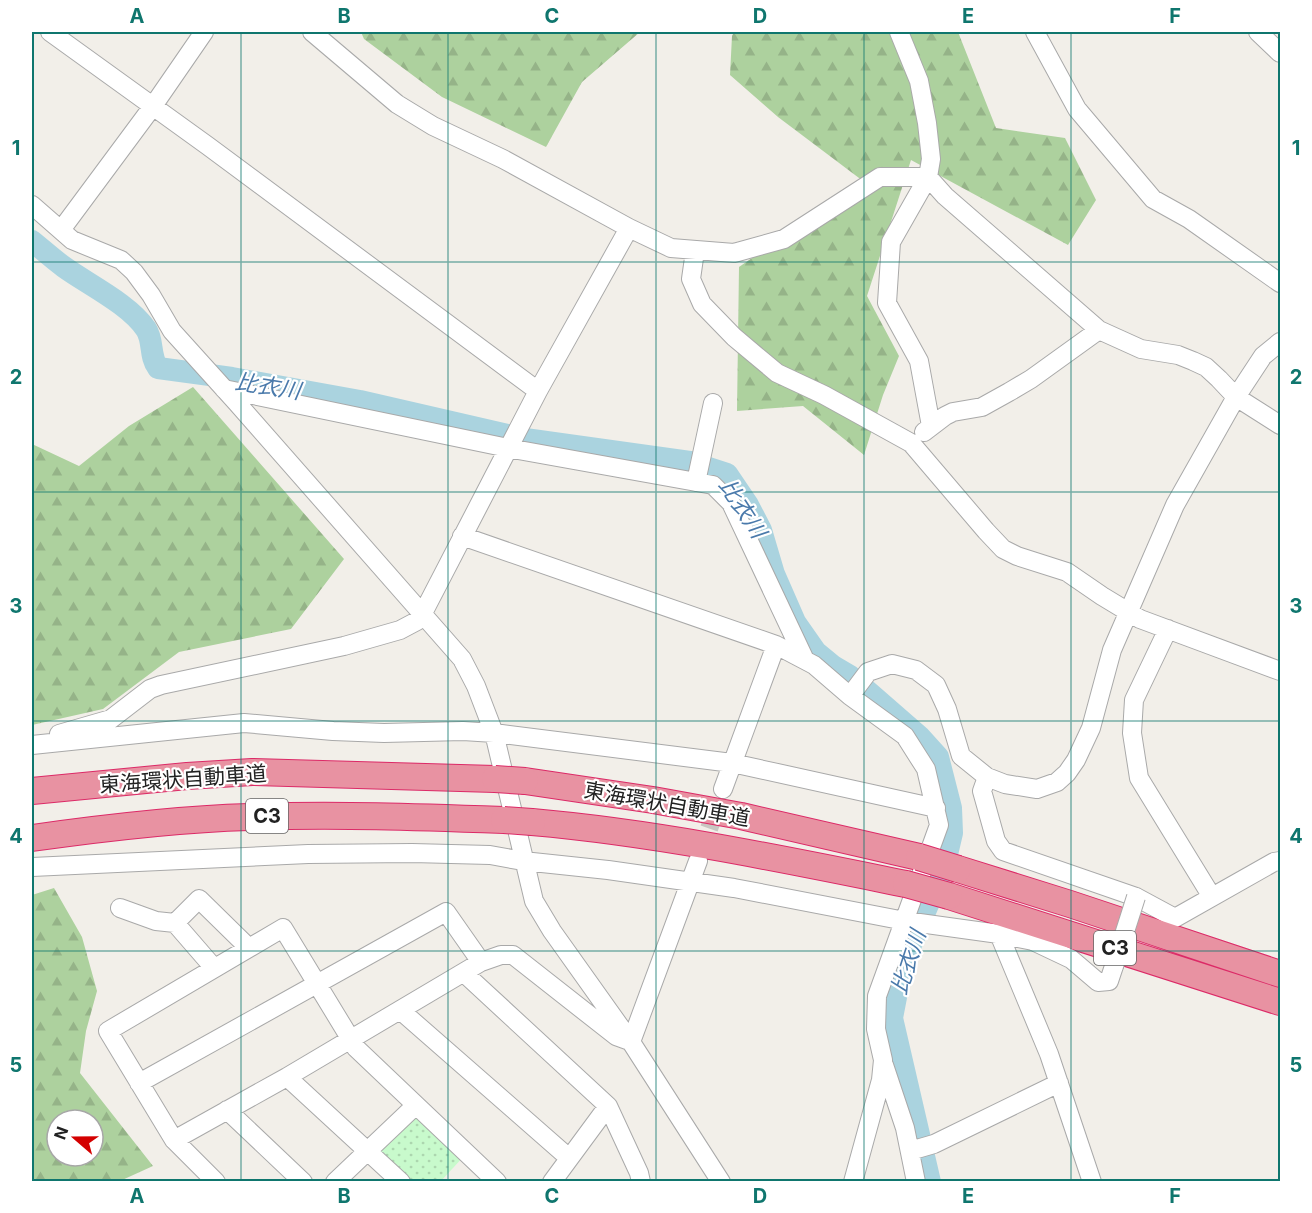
<svg xmlns="http://www.w3.org/2000/svg" width="1312" height="1213" font-family="Inter,'Noto Sans JP',sans-serif">
  <style>
    .forest { fill: url(#forest-firs); fill-rule: evenodd }
    .park { fill: url(#park-dots) }
    .lines { fill: none; stroke-linecap: round; stroke-linejoin: round }
    .river { stroke: #aad3df; stroke-width: 22 }
    .minor-tunnel { stroke: #c8c6c1; stroke-width: 18; stroke-dasharray: 18 9; stroke-linecap: butt }
    .minor-casing { stroke: #a9a9a9; stroke-width: 20 }
    .highway-casing { stroke: #dc2a67; stroke-width: 28 }
    .minor { stroke: #fff; stroke-width: 18 }
    .highway { stroke: #e892a2; stroke-width: 26 }
    .minor-bridge-casing { stroke: #a9a9a9; stroke-width: 20; stroke-linecap: butt }
    .highway-bridge-casing { stroke: #dc2a67; stroke-width: 28; stroke-linecap: butt }
    .minor-bridge { stroke: #fff; stroke-width: 18 }
    .highway-bridge { stroke: #e892a2; stroke-width: 26 }
    .grid { fill: none; stroke: #0f766e; stroke-width: 1.5; stroke-opacity: 0.55 }
    .labels { text-anchor: middle; dominant-baseline: central; stroke-width: 4.5; stroke-linejoin: round; paint-order: stroke }
    .shield { fill: #fff; stroke: #646464; stroke-width: 1.5 }
    .shield-label { font-size: 20px; font-weight: bold; fill: #222 }
    .street-label { font-size: 21px; fill: #222; stroke: #fff }
    .water-label { font-size: 22px; font-style: italic; fill: #4a7aab; stroke: #fff }
    .neatline { fill: none; stroke: #0f766e; stroke-width: 2 }
    .grid-label { font-size: 20px; text-anchor: middle; font-weight: bold; fill: #0f766e }
  </style>
  <defs>
    <pattern id="forest-firs" width="22" height="20" patternUnits="userSpaceOnUse" patternTransform="scale(1.5)"><rect width="22" height="20" fill="#add19e"/><path d="M5 1l3.5 6h-7zM16 11l3.5 6h-7z" fill="#95b388"/></pattern>
    <pattern id="park-dots" width="8" height="8" patternUnits="userSpaceOnUse" patternTransform="scale(1.5)"><rect width="8" height="8" fill="#c8facc"/><path d="M2 2h.1M6 6h.1" fill="none" stroke="#acd6af" stroke-width="1.8" stroke-linecap="round"/></pattern>
  </defs>
  <rect width="100%" height="100%" fill="#f2efe9"/>
  <path class="forest" d="M 361,32 L 640,32 L 582,82 L 546,147 L 442,97 L 364,39 Z
    M 734,32 L 958,32 L 996,128 L 1065,138 L 1096,200 L 1068,245 L 911,160 L 867,296 L 899,356 L 883,395 L 864,455 L 803,406 L 737,411 L 739,267 L 863,181 L 778,117 L 730,75 L 732,36 Z
    M 193,387 L 344,559 L 291,629 L 179,652 L 103,709 L 32,725 L 32,444 L 79,466 L 129,426 Z
    M 54,888 L 82,937 L 97,991 L 86,1031 L 80,1073 L 153,1166 L 120,1181 L 32,1181 L 32,895 ZM 57,1120 L 93,1120 L 93,1156 L 57,1156 Z"/>
  <path class="park" d="M 416,1109 L 465,1155 L 441,1181 L 405,1181 L 372,1150 Z"/>
  <g class="lines">
    <path class="river" d="M 32,241 C 42,249 53,259 64,267 C 89,285 129,304 146,329 C 154,341 149,356 158,368 L 232,378 L 360,401 L 525,439 L 690,462 L 727,474 L 748,505 L 761,530 L 774,574 L 795,622 L 816,652 L 833,666 L 850,676 L 872,695 L 919,736 L 938,757 L 951,808 L 952,833 L 944,867 L 902,966 L 892,1018 L 930,1182"/>
    <path class="minor-tunnel" d="M 700,854 L 719,801"/>
    <defs>
      <path id="minor" d="M 50,32 L 208,146 L 538,391
        M 312,32 L 397,104 L 433,126 L 503,159 L 629,228 L 671,248 L 734,253 L 784,239 L 880,177 L 928,177 L 945,196 L 1099,330 L 1141,349 L 1178,355 L 1193,361 L 1206,367 L 1219,379 L 1236,397 L 1280,425
        M 899,32 L 919,81 L 927,123 L 931,159 L 928,177 L 891,242 L 887,303 L 919,361 L 931,426
        M 1035,32 L 1077,109 L 1153,199 L 1189,219 L 1280,283
        M 1258,32 L 1280,53
        M 32,205 L 72,240 L 121,260 L 134,272 L 151,295 L 172,331 L 237,403 L 462,659 L 476,686 L 494,733 L 534,901 L 552,931 L 631,1042 L 721,1182
        M 61,230 L 153,106 L 204,32
        M 695,251 L 691,279 L 702,304 L 734,337 L 777,373 L 824,395 L 911,443 L 986,531 L 1003,549 L 1017,556 L 1067,572 L 1102,596 L 1140,619 L 1280,671
        M 224,389 L 508,448 L 713,485 L 731,503 L 805,660
        M 924,432 L 945,416 L 953,412 L 982,407 L 1009,392 L 1031,379 L 1099,330
        M 696,482 L 713,403
        M 462,536 L 776,645 L 814,665 L 850,696 L 905,736 L 926,769 L 939,825 L 877,996 L 876,1029 L 883,1060 L 881,1080 L 853,1182
        M 1168,629 L 1134,700 L 1132,733 L 1139,778 L 1212,897
        M 850,696 L 868,672 L 892,664 L 916,670 L 936,685 L 947,709 L 961,756 L 987,777 L 1005,784 L 1037,789 L 1057,782 L 1067,773 L 1076,760 L 1091,728 L 1112,650 L 1175,505 L 1236,397 L 1263,356 L 1280,342
        M 59,734 L 111,719 L 150,689 L 161,685 L 344,646 L 400,630 L 417,621 L 422,615 L 538,391 L 629,228
        M 32,745 L 244,723 L 333,731 L 384,733 L 463,731 L 494,733 L 732,763 L 936,808
        M 987,777 L 982,791 L 996,841 L 1003,851 L 1136,897 L 1175,918 L 1274,862 L 1280,861
        M 723,789 L 776,645
        M 32,867 L 308,854 L 412,853 L 490,855 L 523,861 L 608,870 L 734,888 L 905,921 L 999,934 L 1033,941 L 1071,959 L 1098,982 L 1109,981 L 1114,966
        M 120,908 L 156,921 L 175,923 L 199,899 L 249,948
        M 175,923 L 214,968
        M 999,934 L 1049,1054 L 1092,1182
        M 464,973 L 608,1106 L 639,1173 L 641,1182
        M 400,1010 L 569,1158
        M 631,1042 L 698,861
        M 884,1065 L 905,1128 L 916,1182
        M 287,1077 L 401,1182
        M 139,1083 L 446,912 L 481,962
        M 227,1110 L 303,1182
        M 174,1140 L 287,1077 L 481,962 L 501,955 L 513,955 L 616,1036 L 627,1040
        M 910,1151 L 934,1144 L 1059,1083
        M 216,1182 L 174,1140 L 108,1031 L 283,928 L 356,1048 L 497,1182
        M 335,1182 L 416,1105
        M 552,1182 L 608,1106"/>
      <path id="highway" d="M 525,781 L 653,800 L 741,816 L 919,857
        M 32,791 L 187,776 L 252,772 L 495,779
        M 532,822 C 658,833 782,859 906,884
        M 32,838 C 103,828 176,819 249,817 C 334,814 419,817 504,820
        M 958,869 L 1070,904 L 1280,974
        M 949,896 L 1280,1002"/>
    </defs>
    <use href="#minor" class="minor-casing"/>
    <use href="#highway" class="highway-casing"/>
    <use href="#minor" class="minor"/>
    <use href="#highway" class="highway"/>
    <defs>
      <path id="minor-bridge" d="M 1114,966 L 1136,897"/>
      <path id="highway-bridge" d="M 495,779 L 525,781
        M 504,820 L 532,822
        M 919,857 L 958,869
        M 906,884 L 949,896"/>
    </defs>
    <use href="#minor-bridge" class="minor-bridge-casing"/>
    <use href="#highway-bridge" class="highway-bridge-casing"/>
    <use href="#minor-bridge" class="minor-bridge"/>
    <use href="#highway-bridge" class="highway-bridge"/>
  </g>
  <path class="grid" d="M 241,32 L 241,1182M 448,32 L 448,1182M 656,32 L 656,1182M 864,32 L 864,1182M 1071,32 L 1071,1182M 32,262 L 1280,262M 32,492 L 1280,492M 32,721 L 1280,721M 32,951 L 1280,951"/>
  <g class="labels">
    <g class="shield">
      <rect x="246" y="799" width="42" height="34" rx="4.5"/>
      <rect x="1094" y="931" width="42" height="34" rx="4.5"/>
    </g>
    <g class="shield-label">
      <text x="267" y="816">C3</text>
      <text x="1115" y="948">C3</text>
    </g>
    <g class="street-label">
      <text transform="translate(183 779) rotate(-4)">東海環状自動車道</text>
      <text transform="translate(667 804) rotate(10)">東海環状自動車道</text>
    </g>
    <g class="water-label">
      <text transform="translate(268 386) rotate(9)">比衣川</text>
      <text transform="translate(743 508) rotate(57)">比衣川</text>
      <text transform="translate(908 962) rotate(-72)">比衣川</text>
    </g>
  </g>
  <rect width="1312" height="1213" fill="none" stroke="#ffffff" stroke-width="66"/>
  <g transform="translate(75 1138) rotate(290)"><circle r="28" fill="#ffffff" stroke="#a7a7a7" stroke-width="1.5"/>
  <path d="M0-4.5L10 22L0 15L-10 22Z" fill="#d40000"/>
  <text y="-9" font-size="16" font-weight="bold" text-anchor="middle" fill="#222222">N</text>
  </g>
  <rect x="33" y="33" width="1246" height="1147" class="neatline"/>
  <g class="grid-label">
    <text x="137" y="23">A</text>
    <text x="344" y="23">B</text>
    <text x="552" y="23">C</text>
    <text x="760" y="23">D</text>
    <text x="968" y="23">E</text>
    <text x="1175" y="23">F</text>
    <text x="16" y="155">1</text>
    <text x="1296" y="155">1</text>
    <text x="16" y="384">2</text>
    <text x="1296" y="384">2</text>
    <text x="16" y="613">3</text>
    <text x="1296" y="613">3</text>
    <text x="16" y="843">4</text>
    <text x="1296" y="843">4</text>
    <text x="16" y="1072">5</text>
    <text x="1296" y="1072">5</text>
    <text x="137" y="1203">A</text>
    <text x="344" y="1203">B</text>
    <text x="552" y="1203">C</text>
    <text x="760" y="1203">D</text>
    <text x="968" y="1203">E</text>
    <text x="1175" y="1203">F</text>
  </g>
</svg>
